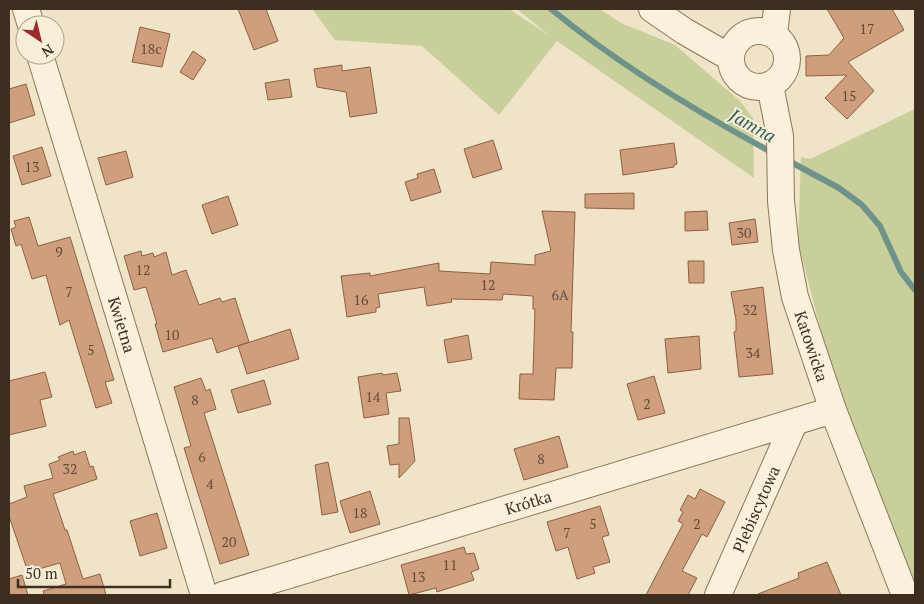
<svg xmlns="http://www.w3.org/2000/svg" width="924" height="604" font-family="'PT Serif',serif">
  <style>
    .green { fill: #c9cf9b }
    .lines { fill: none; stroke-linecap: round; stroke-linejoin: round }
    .stream { stroke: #6f938a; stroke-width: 6 }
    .building { fill: #cf9f7d; stroke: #8d5f41 }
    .minor-casing { stroke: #8d765c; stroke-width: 28 }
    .minor { stroke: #faf1dc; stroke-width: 26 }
    .labels { text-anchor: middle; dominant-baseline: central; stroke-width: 4; stroke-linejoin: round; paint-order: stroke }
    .number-label { font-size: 14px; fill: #624a37 }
    .street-label { font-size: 16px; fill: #3d2e20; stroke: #f7eed8 }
    .water-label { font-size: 18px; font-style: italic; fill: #2f5d5a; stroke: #f7eed8 }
  </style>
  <rect width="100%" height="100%" fill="#f0e4c8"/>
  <path class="green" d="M 312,9 L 509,9 L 550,36 L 517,9 L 600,9 L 621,23 L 675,45 L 740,101 L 753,118 L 754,178 L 557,41 L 499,115 L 422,46 L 335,40 Z
    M 915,109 L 915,584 L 832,373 L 798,243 L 801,157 L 810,159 Z"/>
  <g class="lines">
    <path class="stream" d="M 551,9 C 619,65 695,111 773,153
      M 787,160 L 839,188 L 862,205 L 880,226 L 901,272 L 915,290"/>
  </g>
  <path class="building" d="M 238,9 L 266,9 L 278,41 L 254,50 Z
    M 827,9 L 892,9 L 904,30 L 848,62 L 874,91 L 847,119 L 825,98 L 847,75 L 806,76 L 806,56 L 829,55 L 844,38 Z
    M 140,27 L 170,34 L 162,67 L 132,62 Z
    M 193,51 L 206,60 L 193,80 L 180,72 Z
    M 342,65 L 342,71 L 370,67 L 377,113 L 350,117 L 346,92 L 317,87 L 314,69 Z
    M 289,79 L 292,97 L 268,100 L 265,83 Z
    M 26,84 L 35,115 L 9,123 L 9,89 Z
    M 493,140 L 502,169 L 473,178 L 464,149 Z
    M 674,143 L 677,164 L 674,165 L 674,167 L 623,175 L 620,150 Z
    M 42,147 L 51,176 L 22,185 L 13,156 Z
    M 126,151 L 133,177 L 106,185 L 98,158 Z
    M 434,169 L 441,192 L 411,201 L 405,182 L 418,178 L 417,174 Z
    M 634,193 L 634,209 L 585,208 L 585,194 Z
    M 228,196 L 238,225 L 212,234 L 202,205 Z
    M 542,211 L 575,212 L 571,332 L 573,332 L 572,368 L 556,368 L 554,400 L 519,399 L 520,374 L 533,374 L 535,309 L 533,309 L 533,296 L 503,294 L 502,300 L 451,299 L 452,302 L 427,306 L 424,287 L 378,294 L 380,307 L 376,308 L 376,312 L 347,317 L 341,276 L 370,273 L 370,276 L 439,263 L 439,271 L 490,274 L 491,262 L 535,265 L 535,255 L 551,251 Z
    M 707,211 L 708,230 L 685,231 L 685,212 Z
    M 29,217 L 38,246 L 70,237 L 114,380 L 105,382 L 112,403 L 96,408 L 69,320 L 60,325 L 46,275 L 32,279 L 21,244 L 16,246 L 11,229 L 16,227 L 14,221 Z
    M 755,219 L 758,242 L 732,245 L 729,223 Z
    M 141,251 L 142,256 L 153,253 L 154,257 L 166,252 L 172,275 L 186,270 L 199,305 L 220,298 L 222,302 L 235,298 L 249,342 L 217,353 L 212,338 L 163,352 L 155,324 L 157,324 L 146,287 L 134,290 L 124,256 Z
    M 688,261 L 704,261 L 704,283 L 689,283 Z
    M 763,287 L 773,374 L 739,377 L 734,332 L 736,331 L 736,320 L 731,292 Z
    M 290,329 L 299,359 L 247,374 L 238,346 Z
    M 468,335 L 472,359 L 448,363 L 444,340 Z
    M 699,336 L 701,369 L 668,373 L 665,339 Z
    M 45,372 L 52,397 L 40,400 L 46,426 L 9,435 L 9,381 Z
    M 382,373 L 383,375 L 397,373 L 401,391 L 386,393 L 389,414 L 364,418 L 358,377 Z
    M 654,376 L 665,413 L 638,420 L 627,384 Z
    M 201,378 L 206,391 L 210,389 L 216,409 L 204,413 L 249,555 L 220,564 L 184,448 L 191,446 L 174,387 Z
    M 264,380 L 271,404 L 238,413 L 231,390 Z
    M 399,418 L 409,418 L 415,461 L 399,478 L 399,464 L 390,465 L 387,446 L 399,444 Z
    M 559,436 L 568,467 L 524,480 L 514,449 Z
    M 73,451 L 74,455 L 85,451 L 90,467 L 93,466 L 97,479 L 53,494 L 65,530 L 67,530 L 83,579 L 100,574 L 106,595 L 44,595 L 43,591 L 66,584 L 60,563 L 28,572 L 9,516 L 9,504 L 27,497 L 24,486 L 53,478 L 49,464 L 60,460 L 58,457 Z
    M 328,462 L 338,512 L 322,515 L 315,465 Z
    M 700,489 L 725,502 L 707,537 L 702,534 L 682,571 L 697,578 L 688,595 L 646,595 L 683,524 L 678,521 L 683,512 L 680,510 L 688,495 L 695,499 Z
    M 370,491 L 380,524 L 350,533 L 340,501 Z
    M 600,506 L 609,535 L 602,537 L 610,562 L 593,567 L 595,573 L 577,579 L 568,547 L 556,551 L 547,522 Z
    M 157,513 L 167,548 L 140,556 L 130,521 Z
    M 464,547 L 466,554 L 474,553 L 479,569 L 471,572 L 474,580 L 437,592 L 436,588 L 409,595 L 401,565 Z
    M 827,562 L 841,595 L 758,595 L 758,594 L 799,578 L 798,573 Z
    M 22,575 L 28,595 L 9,595 L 9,579 Z"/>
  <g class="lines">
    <defs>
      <g id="minor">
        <path d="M 26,9 L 31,25"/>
        <path d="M 652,9 L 684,31 L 731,58"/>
        <circle cx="759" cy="59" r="28"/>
        <path d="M 774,34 L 777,9"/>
        <path id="s1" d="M 40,55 L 204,595"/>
        <path id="s2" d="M 770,85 L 780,136 L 781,201 L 786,250 L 795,297 L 833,410 L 905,595"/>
        <path id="s3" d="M 223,595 L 833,410"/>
        <path id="s4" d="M 718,595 L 794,423"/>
      </g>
    </defs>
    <use href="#minor" class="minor-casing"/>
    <use href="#minor" class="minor"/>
  </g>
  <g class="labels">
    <g class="number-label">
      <text x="867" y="28">17</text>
      <text x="151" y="48">18c</text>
      <text x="849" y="95">15</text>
      <text x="32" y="166">13</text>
      <text x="744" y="232">30</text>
      <text x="59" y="251">9</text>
      <text x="143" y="269">12</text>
      <text x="488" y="284">12</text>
      <text x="69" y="291">7</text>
      <text x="560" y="294">6A</text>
      <text x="361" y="299">16</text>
      <text x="750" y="309">32</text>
      <text x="172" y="334">10</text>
      <text x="91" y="349">5</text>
      <text x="753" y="352">34</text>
      <text x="373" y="396">14</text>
      <text x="195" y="399">8</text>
      <text x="647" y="403">2</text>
      <text x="202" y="456">6</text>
      <text x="541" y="458">8</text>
      <text x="70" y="468">32</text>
      <text x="210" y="483">4</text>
      <text x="360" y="512">18</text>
      <text x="593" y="523">5</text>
      <text x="697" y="523">2</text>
      <text x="567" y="532">7</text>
      <text x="229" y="541">20</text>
      <text x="450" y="564">11</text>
      <text x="418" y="576">13</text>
    </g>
    <g class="street-label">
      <text stroke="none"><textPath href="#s1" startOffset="282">Kwietna</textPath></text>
      <text stroke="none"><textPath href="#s2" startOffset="266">Katowicka</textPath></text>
      <text stroke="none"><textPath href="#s3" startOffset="319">Krótka</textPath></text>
      <text stroke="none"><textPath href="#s4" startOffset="94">Plebiscytowa</textPath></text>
    </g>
    <g class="water-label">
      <text transform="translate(753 125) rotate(29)">Jamna</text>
    </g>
  </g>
  <rect width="924" height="604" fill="none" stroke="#3d2e20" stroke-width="20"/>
  <g transform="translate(40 40) rotate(145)"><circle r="24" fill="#f7eed8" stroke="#ada18e"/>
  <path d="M0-4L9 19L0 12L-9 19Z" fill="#9e2a2b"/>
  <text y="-8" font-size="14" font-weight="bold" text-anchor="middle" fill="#3d2e20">N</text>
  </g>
  <path d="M18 579v8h152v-8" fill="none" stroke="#3d2e20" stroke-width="2.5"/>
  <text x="25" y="579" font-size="15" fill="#3d2e20" stroke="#f7eed8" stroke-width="4" paint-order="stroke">50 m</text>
</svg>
